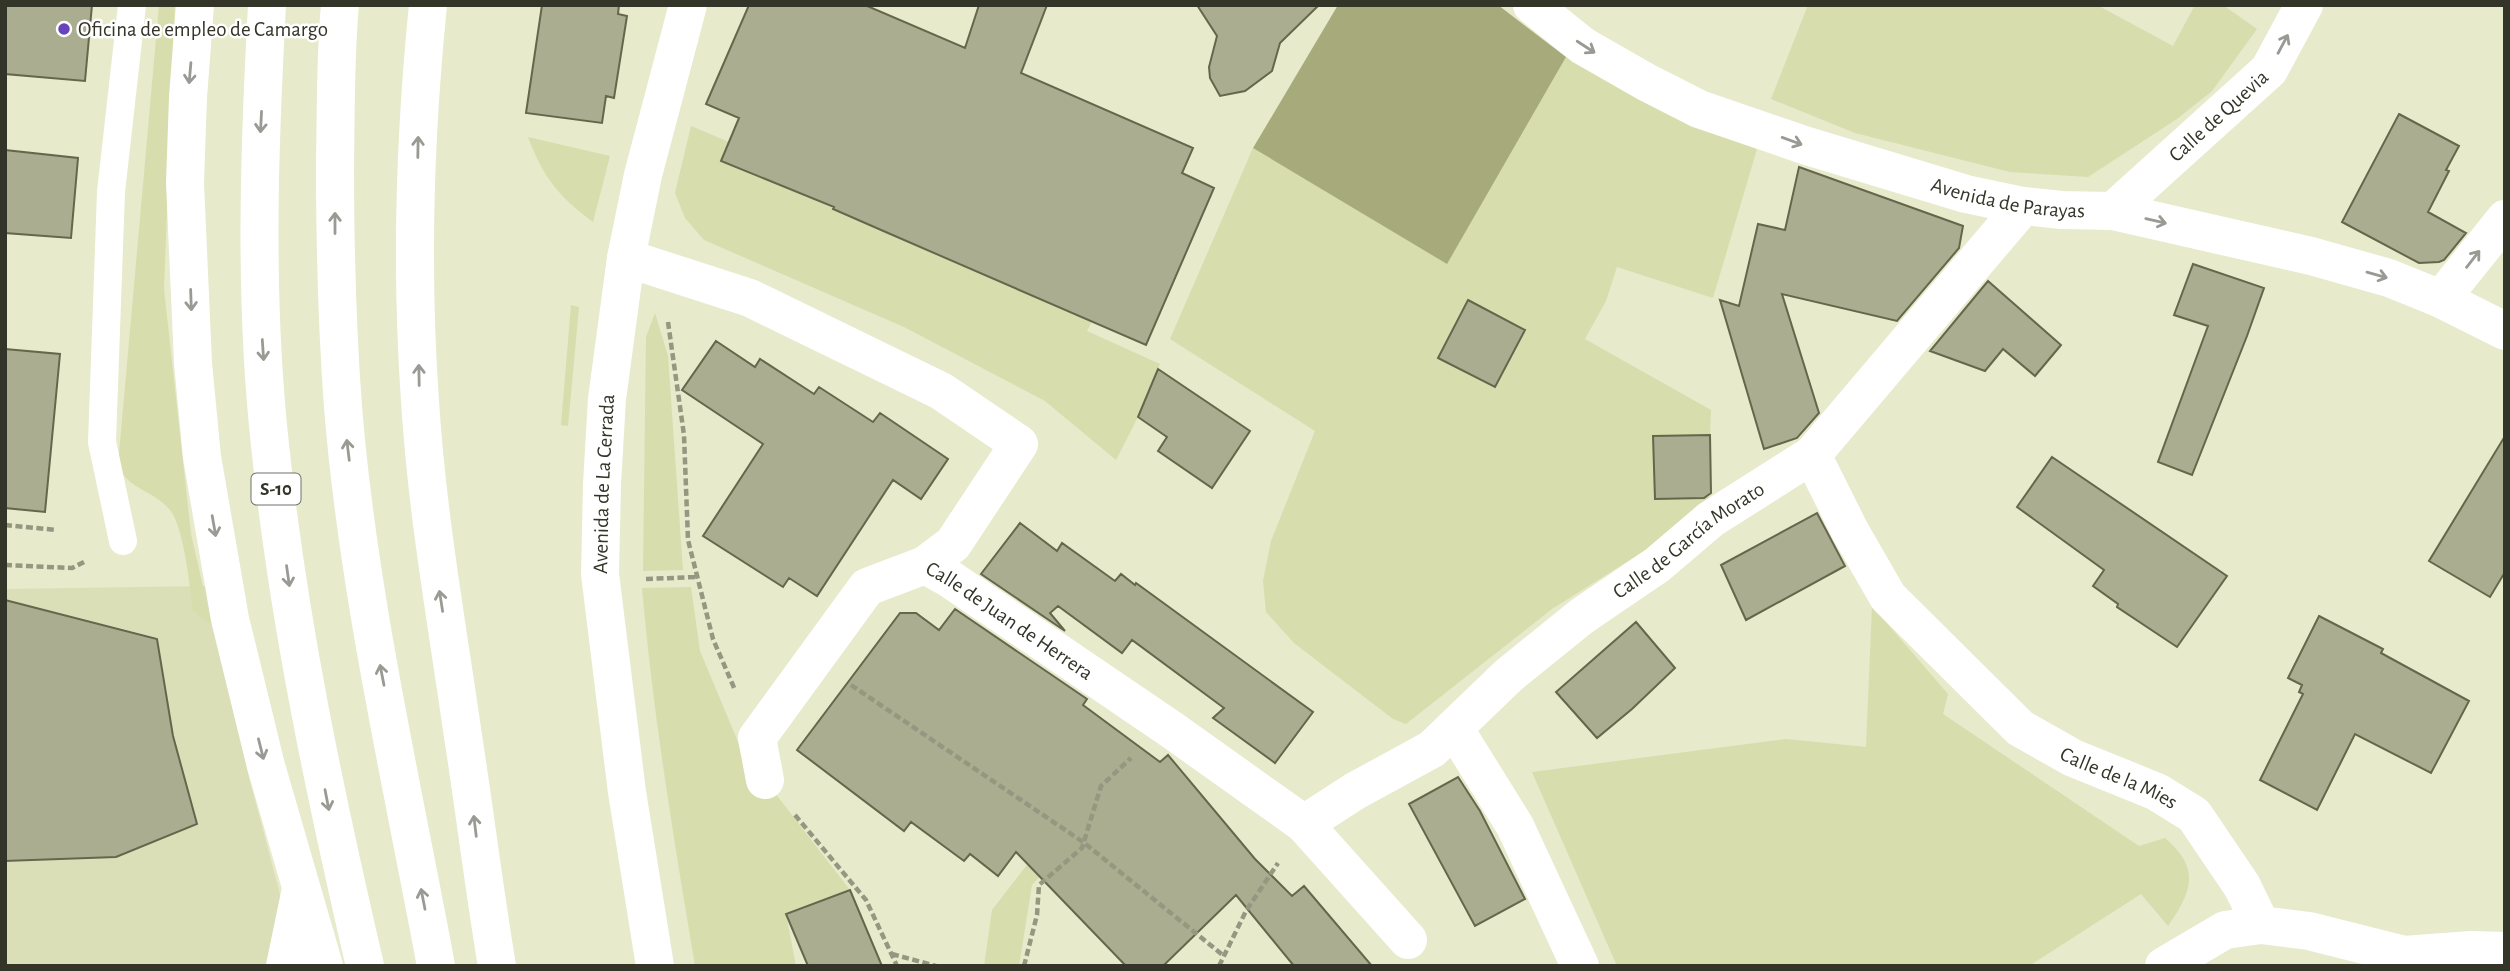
<svg xmlns="http://www.w3.org/2000/svg" width="2510" height="971" font-family="'Alegreya Sans',sans-serif">
  <style>
    .built { fill: #dbdfb8 }
    .green { fill: #d8ddad }
    .forest { fill: #a7ab7b }
    .building { fill: #aaad8f; stroke: #64674b; stroke-width: 2 }
    .lines { fill: none; stroke-linecap: round; stroke-linejoin: round }
    .path { stroke: #959780; stroke-width: 4.5; stroke-dasharray: 7 3.5; stroke-linecap: butt }
    .service { stroke: #fff; stroke-width: 28 }
    .minor { stroke: #fff; stroke-width: 38 }
    .tertiary { stroke: #fff; stroke-width: 38 }
    .motorway { stroke: #fff; stroke-width: 38 }
    .oneway { stroke: #9a9a94 }
    .poi-dot { fill: #6843bb; stroke: #fff; stroke-width: 2.5 }
    .labels { text-anchor: middle; dominant-baseline: central; stroke-width: 5; stroke-linejoin: round; paint-order: stroke }
    .shield { fill: #fff; stroke: #717269; stroke-width: 2 }
    .shield-label { font-size: 19px; font-weight: bold; fill: #343529 }
    .poi-label { font-size: 21px; fill: #343529; stroke: #fff; text-anchor: start }
    .street-label { font-size: 21px; fill: #343529; stroke: #fff }
  </style>
  <rect width="100%" height="100%" fill="#e7eacb"/>
  <path class="built" d="M 206,586 L 250,781 L 299,966 L 5,966 L 5,589 Z"/>
  <path class="green" d="M 159,5 L 175,5 L 164,289 L 191,534 L 212,626 L 193,611 C 190,588 184,527 170,510 C 154,490 126,489 118,465 Z
    M 1808,5 L 2097,5 L 2173,46 L 2195,5 L 2223,5 L 2257,29 L 2212,91 L 2177,119 L 2088,177 L 2010,172 L 1855,133 L 1771,99 Z
    M 1566,57 L 1757,149 L 1713,298 L 1617,267 L 1606,301 L 1585,339 L 1711,410 L 1710,435 L 1653,436 L 1655,499 L 1711,497 L 1671,534 L 1552,609 L 1406,724 L 1393,719 L 1294,643 L 1266,612 L 1263,581 L 1271,541 L 1315,431 L 1170,339 L 1253,148 L 1447,263 Z
    M 691,126 L 729,142 L 721,161 L 778,183 L 888,234 L 1092,321 L 1087,331 L 1160,364 L 1138,417 L 1116,460 L 1045,401 L 904,327 L 704,240 L 685,218 L 675,193 Z
    M 528,137 L 610,156 L 593,222 C 559,197 543,177 528,137 Z
    M 571,305 L 579,307 L 568,426 L 561,425 Z
    M 655,313 L 668,356 L 683,570 L 643,571 L 646,337 Z
    M 691,587 L 700,651 L 741,749 L 850,890 L 786,914 L 796,966 L 695,966 C 674,840 653,715 642,588 Z
    M 1872,606 L 1948,694 L 1943,714 L 2139,846 L 2165,838 C 2201,869 2192,891 2168,926 L 2141,894 L 2029,966 L 1617,966 L 1532,772 L 1786,739 L 1866,747 Z
    M 1054,830 L 1073,842 L 1032,885 L 1019,966 L 984,966 L 992,910 Z"/>
  <path class="forest" d="M 1338,5 L 1498,5 L 1566,57 L 1447,264 L 1253,148 Z"/>
  <path class="building" d="M 5,5 L 92,5 L 85,81 L 5,74 Z
    M 542,5 L 619,5 L 618,14 L 627,16 L 614,98 L 606,96 L 602,123 L 526,113 Z
    M 749,5 L 865,5 L 965,48 L 979,5 L 1047,5 L 1021,73 L 1193,148 L 1182,173 L 1214,188 L 1146,345 L 888,233 L 833,209 L 834,207 L 721,161 L 739,118 L 706,104 Z
    M 1197,5 L 1319,5 L 1280,43 L 1272,71 L 1245,91 L 1220,96 L 1210,78 L 1209,67 L 1217,36 Z
    M 2399,114 L 2459,146 L 2446,170 L 2449,171 L 2428,212 L 2466,233 L 2444,260 L 2439,262 L 2419,263 L 2342,222 Z
    M 5,150 L 78,158 L 71,238 L 5,233 Z
    M 1799,167 L 1963,226 L 1959,248 L 1897,321 L 1782,294 L 1819,413 L 1797,438 L 1764,449 L 1720,300 L 1739,306 L 1758,224 L 1785,230 Z
    M 2193,264 L 2264,288 L 2247,336 L 2192,475 L 2158,462 L 2208,326 L 2174,315 Z
    M 1988,281 L 2061,345 L 2035,376 L 2003,349 L 1985,371 L 1930,351 Z
    M 1468,300 L 1525,330 L 1495,387 L 1438,358 Z
    M 716,341 L 755,367 L 760,359 L 814,394 L 819,387 L 873,422 L 880,413 L 948,459 L 921,499 L 893,480 L 817,596 L 789,578 L 783,587 L 703,536 L 763,444 L 682,390 Z
    M 5,349 L 60,354 L 45,512 L 5,508 Z
    M 1158,369 L 1250,431 L 1212,488 L 1158,451 L 1167,437 L 1138,417 Z
    M 1710,435 L 1711,493 L 1704,498 L 1655,499 L 1653,436 Z
    M 2505,436 L 2505,572 L 2490,597 L 2429,561 Z
    M 2052,457 L 2227,576 L 2177,647 L 2117,607 L 2118,604 L 2093,586 L 2104,570 L 2017,507 Z
    M 1817,513 L 1845,566 L 1746,620 L 1721,565 Z
    M 1020,523 L 1057,551 L 1062,543 L 1115,581 L 1121,574 L 1135,585 L 1136,583 L 1313,712 L 1275,763 L 1213,718 L 1224,708 L 1132,640 L 1122,653 L 1058,606 L 1050,613 L 1065,631 L 981,574 Z
    M 5,600 L 157,639 L 173,736 L 197,824 L 116,857 L 5,861 Z
    M 955,609 L 1087,699 L 1083,705 L 1160,762 L 1168,755 L 1255,859 L 1292,896 L 1304,886 L 1372,966 L 1294,966 L 1236,895 L 1163,966 L 1126,966 L 1016,852 L 998,876 L 970,854 L 964,861 L 911,822 L 904,831 L 797,750 L 900,613 L 916,613 L 939,630 Z
    M 2319,616 L 2383,649 L 2381,653 L 2469,701 L 2431,773 L 2355,734 L 2317,810 L 2260,780 L 2303,694 L 2299,692 L 2302,685 L 2288,678 Z
    M 1636,622 L 1675,668 L 1632,709 L 1597,738 L 1556,692 Z
    M 1458,777 L 1480,811 L 1525,899 L 1475,926 L 1409,804 Z
    M 850,890 L 882,966 L 808,966 L 786,914 Z"/>
  <g class="lines">
    <path class="path" d="M 668,322 L 684,435 L 688,540 L 713,639 L 735,690
      M 5,525 L 56,530
      M 5,565 L 72,568 L 86,561
      M 646,579 L 697,577
      M 851,685 L 1083,842 L 1224,956
      M 795,815 L 866,900 L 897,966
      M 892,954 L 936,966
      M 1024,966 L 1037,915 L 1039,885 L 1082,848 L 1101,786 L 1131,758
      M 1219,966 L 1246,911 L 1278,863"/>
    <path class="service" d="M 123,541 L 102,442 L 111,192 L 132,5"/>
    <g class="minor">
      <path id="s1" d="M 2113,211 L 2269,70 L 2304,5"/>
      <path id="s2" d="M 626,258 L 750,298 L 941,391 L 1019,444 L 953,544 L 925,565 L 950,579 L 1172,730 L 1304,824 L 1408,940"/>
      <path d="M 2441,299 L 2505,219"/>
      <path id="s3" d="M 1812,455 L 1850,531 L 1888,597 L 2020,728 L 2073,758 L 2157,792 L 2194,815 L 2242,886 L 2261,925"/>
      <path d="M 1454,728 L 1515,826 L 1580,966"/>
      <path d="M 765,780 L 757,738 L 867,587 L 925,565"/>
      <path id="s4" d="M 1304,824 L 1355,791 L 1432,749 L 1509,675 L 1582,616 L 1657,565 L 1711,519 L 1812,455 L 2023,206"/>
      <path d="M 285,966 L 301,889"/>
      <path id="s5" d="M 655,966 L 627,792 L 600,574 L 602,484 L 607,399 L 626,258 L 643,175 L 688,5"/>
      <path d="M 2164,966 L 2225,930 L 2261,925 L 2309,931 L 2404,955 L 2471,950 L 2505,951"/>
    </g>
    <path class="tertiary" id="s6" d="M 1532,5 L 1583,46 L 1646,82 L 1699,109 L 1804,145 L 1966,194 L 2023,206 L 2062,210 L 2113,211 L 2311,256 L 2389,278 L 2441,299 L 2505,331"/>
    <path class="motorway" d="M 195,5 L 188,97 L 185,183 L 193,363 L 202,457 L 230,619 L 266,766 L 324,966
      M 267,5 C 259,152 254,298 270,445 C 288,620 325,794 365,966
      M 340,5 C 335,58 336,111 335,164 C 335,245 337,326 343,407 C 358,593 402,783 436,966
      M 428,5 C 415,133 411,273 420,401 C 427,514 447,624 463,736 C 475,813 484,889 497,966"/>
  </g>
  <defs><path id="oneway-shaft" d="M-6 0H5M1.5-3L5.5 0L1.5 3" fill="none" stroke-width="1.6" stroke-linecap="round" stroke-linejoin="round" transform="scale(1.75)"/></defs>
  <g class="oneway">
    <use href="#oneway-shaft" transform="translate(2283 44) rotate(-62)"/>
    <use href="#oneway-shaft" transform="translate(1586 47) rotate(33)"/>
    <use href="#oneway-shaft" transform="translate(190 73) rotate(95)"/>
    <use href="#oneway-shaft" transform="translate(261 122) rotate(93)"/>
    <use href="#oneway-shaft" transform="translate(1792 141) rotate(20)"/>
    <use href="#oneway-shaft" transform="translate(418 147) rotate(-89)"/>
    <use href="#oneway-shaft" transform="translate(2156 221) rotate(13)"/>
    <use href="#oneway-shaft" transform="translate(335 223) rotate(-90)"/>
    <use href="#oneway-shaft" transform="translate(2473 259) rotate(-52)"/>
    <use href="#oneway-shaft" transform="translate(2377 275) rotate(16)"/>
    <use href="#oneway-shaft" transform="translate(191 300) rotate(88)"/>
    <use href="#oneway-shaft" transform="translate(263 350) rotate(86)"/>
    <use href="#oneway-shaft" transform="translate(419 375) rotate(-91)"/>
    <use href="#oneway-shaft" transform="translate(348 450) rotate(-97)"/>
    <use href="#oneway-shaft" transform="translate(214 526) rotate(80)"/>
    <use href="#oneway-shaft" transform="translate(288 576) rotate(82)"/>
    <use href="#oneway-shaft" transform="translate(441 601) rotate(-99)"/>
    <use href="#oneway-shaft" transform="translate(382 675) rotate(-101)"/>
    <use href="#oneway-shaft" transform="translate(261 749) rotate(76)"/>
    <use href="#oneway-shaft" transform="translate(327 800) rotate(79)"/>
    <use href="#oneway-shaft" transform="translate(475 826) rotate(-97)"/>
    <use href="#oneway-shaft" transform="translate(423 899) rotate(-101)"/>
  </g>
  <circle class="poi-dot" cx="64" cy="29" r="7"/>
  <g class="labels">
    <rect class="shield" x="251.5" y="473.5" width="49" height="31" rx="5"/>
    <g class="shield-label">
      <text x="276" y="489">S-10</text>
    </g>
    <g class="poi-label">
      <text x="78" y="29">Oficina de empleo de Camargo</text>
    </g>
    <g class="street-label">
      <text stroke="none"><textPath href="#s1" startOffset="142">Calle de Quevia</textPath></text>
      <text stroke="none"><textPath href="#s6" startOffset="520">Avenida de Parayas</textPath></text>
      <text stroke="none"><textPath href="#s5" startOffset="486">Avenida de La Cerrada</textPath></text>
      <text stroke="none"><textPath href="#s4" startOffset="480">Calle de García Morato</textPath></text>
      <text stroke="none"><textPath href="#s2" startOffset="693">Calle de Juan de Herrera</textPath></text>
      <text stroke="none"><textPath href="#s3" startOffset="458">Calle de la Mies</textPath></text>
    </g>
  </g>
  <rect width="2510" height="971" fill="none" stroke="#343529" stroke-width="14"/>
</svg>
